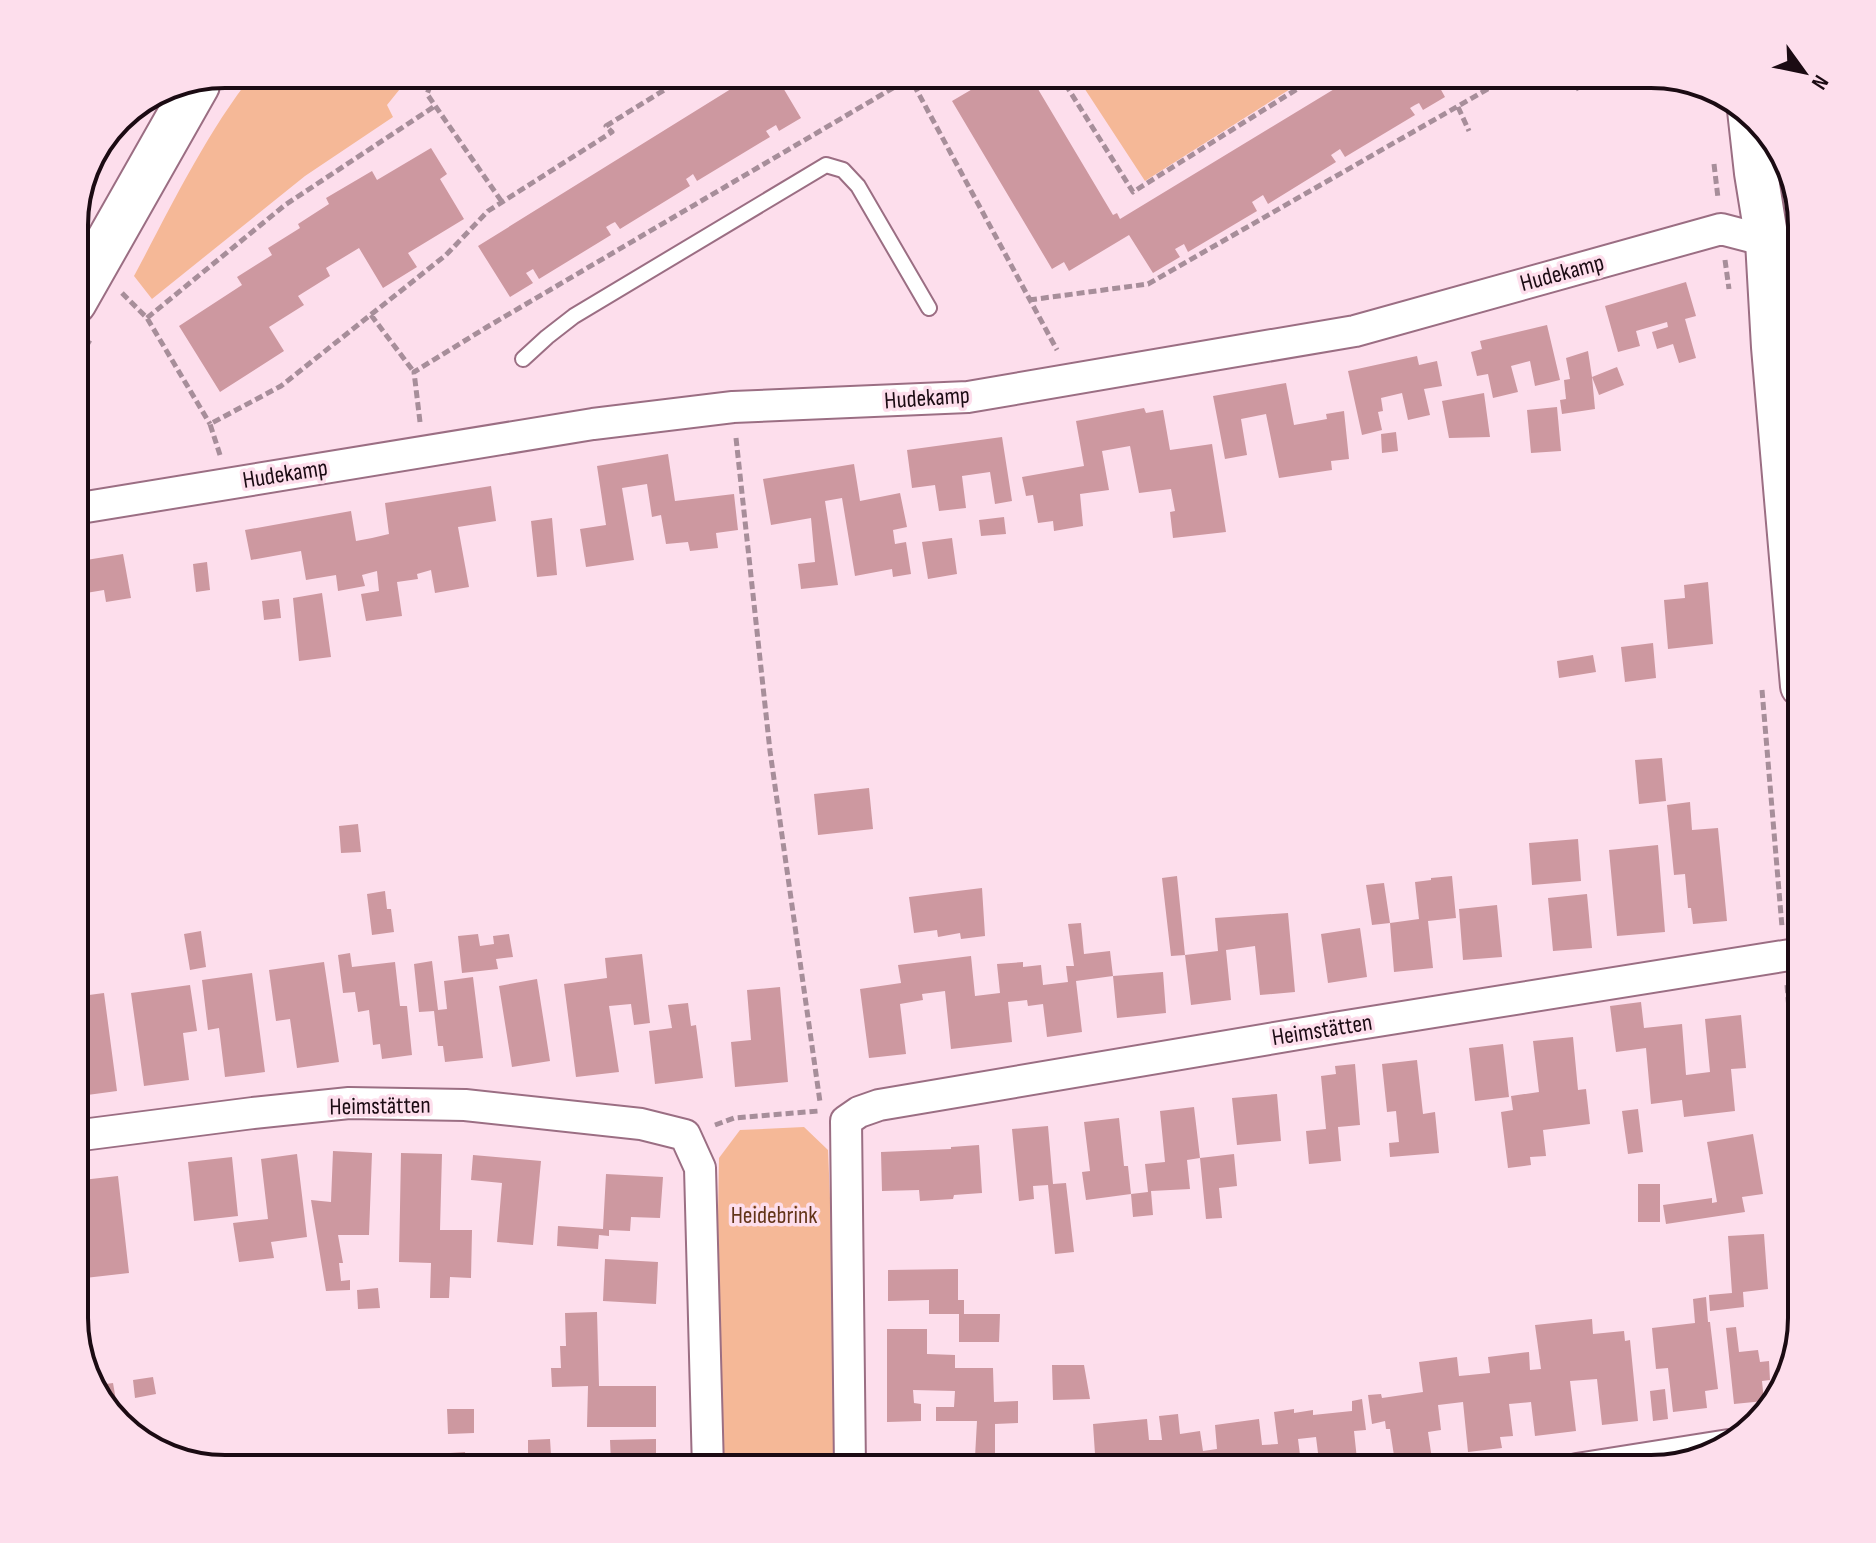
<svg xmlns="http://www.w3.org/2000/svg" width="1876" height="1543" font-family="'Sofia Sans Condensed',sans-serif">
  <style>
    .green { fill: #f5b897 }
    .building { fill: #cd98a0 }
    .lines { fill: none; stroke-linecap: round; stroke-linejoin: round }
    .lane-casing { stroke: #9b6e83; stroke-width: 18 }
    .street-casing { stroke: #9b6e83; stroke-width: 34 }
    .secondary-casing { stroke: #9b6e83; stroke-width: 46 }
    .primary-casing { stroke: #9b6e83; stroke-width: 48 }
    .path { stroke: #a78e9a; stroke-width: 5; stroke-dasharray: 8 4; stroke-linecap: butt }
    .lane { stroke: #fff; stroke-width: 14 }
    .street { stroke: #fff; stroke-width: 30 }
    .secondary { stroke: #fff; stroke-width: 42 }
    .primary { stroke: #fff; stroke-width: 44 }
    .labels { text-anchor: middle; dominant-baseline: central; stroke-width: 7; stroke-linejoin: round; paint-order: stroke }
    .street-label { font-size: 24px; fill: #1b0b13; stroke: #fddeec }
    .park-label { font-size: 24px; fill: #623418; stroke: #fddeec }
    .rim { fill: none; stroke: #1b0b13; stroke-width: 4 }
  </style>
  <rect width="100%" height="100%" fill="#fddeec"/>
  <path class="green" d="M 253,74 L 412,74 L 387,105 L 393,117 L 305,176 L 152,299 L 134,276 C 171,207 205,135 253,74 Z
    M 1075,74 L 1314,74 L 1145,181 Z
    M 804,1127 L 828,1150 L 833,1271 L 835,1469 L 719,1469 L 717,1272 L 719,1158 L 740,1130 Z"/>
  <path class="building" d="M 755,74 L 793,74 L 779,81 L 801,118 L 779,131 L 776,125 L 766,131 L 770,137 L 697,181 L 693,174 L 689,177 L 686,179 L 690,186 L 620,229 L 615,222 L 611,224 L 606,227 L 611,235 L 539,279 L 533,269 L 526,273 L 533,283 L 510,297 L 478,246 Z
    M 998,74 L 1029,74 L 1113,215 L 1117,213 L 1120,219 L 1359,74 L 1443,74 L 1435,79 L 1445,97 L 1423,110 L 1419,103 L 1415,105 L 1410,108 L 1415,115 L 1345,157 L 1340,149 L 1331,155 L 1336,162 L 1268,204 L 1263,195 L 1252,202 L 1257,211 L 1188,252 L 1184,244 L 1175,249 L 1180,257 L 1153,273 L 1129,235 L 1069,271 L 1064,262 L 1052,269 L 952,101 Z
    M 431,148 L 447,174 L 440,179 L 464,219 L 408,253 L 417,267 L 383,288 L 359,248 L 326,268 L 330,276 L 298,296 L 304,305 L 269,327 L 284,351 L 220,392 L 179,326 L 242,285 L 237,277 L 272,255 L 268,248 L 300,228 L 298,224 L 329,204 L 326,198 L 372,171 L 377,180 Z
    M 1686,282 L 1696,316 L 1685,319 L 1696,358 L 1679,363 L 1673,344 L 1657,349 L 1652,332 L 1668,327 L 1667,322 L 1636,331 L 1640,346 L 1618,352 L 1605,306 Z
    M 1547,325 L 1560,380 L 1535,386 L 1530,361 L 1511,366 L 1518,392 L 1493,398 L 1488,374 L 1477,376 L 1471,352 L 1482,349 L 1480,341 Z
    M 1588,351 L 1592,377 L 1617,367 L 1624,385 L 1599,395 L 1592,377 L 1595,409 L 1562,414 L 1560,400 L 1566,399 L 1564,380 L 1570,379 L 1566,358 Z
    M 1417,356 L 1419,365 L 1437,361 L 1442,386 L 1424,389 L 1430,415 L 1408,420 L 1402,393 L 1381,398 L 1383,411 L 1378,412 L 1382,430 L 1362,435 L 1348,371 Z
    M 1286,383 L 1294,425 L 1327,419 L 1326,414 L 1344,411 L 1349,459 L 1331,461 L 1332,470 L 1279,478 L 1266,414 L 1241,419 L 1247,455 L 1225,459 L 1213,396 Z
    M 1484,393 L 1490,437 L 1449,438 L 1442,401 Z
    M 1557,407 L 1561,451 L 1531,453 L 1527,410 Z
    M 1144,408 L 1146,413 L 1163,410 L 1170,450 L 1212,444 L 1226,532 L 1173,538 L 1170,512 L 1175,511 L 1171,489 L 1139,493 L 1130,446 L 1102,451 L 1109,490 L 1080,494 L 1083,526 L 1054,531 L 1053,521 L 1038,523 L 1033,495 L 1026,496 L 1022,477 L 1084,466 L 1076,421 Z
    M 1396,432 L 1398,451 L 1382,453 L 1381,434 Z
    M 1002,437 L 1012,501 L 995,504 L 990,472 L 962,476 L 966,508 L 939,511 L 935,485 L 912,488 L 907,450 Z
    M 668,454 L 675,501 L 734,494 L 738,530 L 716,533 L 718,548 L 690,551 L 688,542 L 666,544 L 661,515 L 652,517 L 647,484 L 622,488 L 634,560 L 586,567 L 580,529 L 606,525 L 597,466 Z
    M 854,464 L 860,501 L 900,493 L 907,527 L 893,530 L 895,544 L 906,542 L 911,574 L 893,577 L 892,569 L 855,576 L 842,498 L 825,501 L 838,585 L 801,589 L 798,564 L 815,562 L 811,518 L 771,525 L 763,479 Z
    M 491,486 L 496,521 L 458,527 L 469,587 L 435,593 L 431,570 L 417,574 L 418,579 L 397,582 L 402,616 L 366,621 L 361,594 L 379,591 L 377,571 L 362,575 L 365,586 L 338,591 L 336,575 L 306,580 L 301,551 L 251,560 L 245,530 L 351,511 L 356,541 L 372,538 L 389,534 L 385,503 Z
    M 1004,517 L 1006,534 L 981,536 L 979,520 Z
    M 552,518 L 557,575 L 537,577 L 531,521 Z
    M 952,538 L 957,574 L 928,579 L 922,542 Z
    M 123,554 L 131,598 L 106,602 L 104,590 L 80,594 L 88,643 L 74,646 L 74,562 Z
    M 207,562 L 210,590 L 196,592 L 193,564 Z
    M 1708,582 L 1713,644 L 1668,649 L 1664,600 L 1685,598 L 1684,585 Z
    M 322,593 L 331,657 L 299,661 L 293,598 Z
    M 279,599 L 281,618 L 264,620 L 262,601 Z
    M 1653,643 L 1656,678 L 1625,682 L 1621,647 Z
    M 1593,655 L 1596,672 L 1559,678 L 1557,661 Z
    M 1662,758 L 1666,801 L 1639,804 L 1635,760 Z
    M 869,788 L 873,829 L 818,835 L 814,794 Z
    M 1690,802 L 1692,830 L 1718,828 L 1727,921 L 1693,924 L 1691,908 L 1688,908 L 1685,874 L 1674,875 L 1667,805 Z
    M 358,824 L 361,852 L 341,853 L 339,826 Z
    M 1578,839 L 1581,881 L 1532,885 L 1529,843 Z
    M 1658,845 L 1665,932 L 1617,936 L 1609,850 Z
    M 1177,876 L 1185,955 L 1171,956 L 1162,878 Z
    M 1452,876 L 1456,918 L 1428,921 L 1433,968 L 1394,972 L 1390,923 L 1372,925 L 1366,885 L 1384,883 L 1390,923 L 1419,919 L 1415,882 L 1431,880 L 1431,878 Z
    M 982,888 L 985,936 L 961,939 L 960,933 L 938,937 L 937,930 L 914,933 L 909,897 Z
    M 385,891 L 387,909 L 391,909 L 394,932 L 372,935 L 367,894 Z
    M 1587,894 L 1592,948 L 1553,951 L 1548,898 Z
    M 1497,905 L 1502,957 L 1463,960 L 1459,909 Z
    M 1288,913 L 1295,992 L 1260,995 L 1255,946 L 1226,950 L 1231,1000 L 1191,1005 L 1185,955 L 1218,951 L 1215,918 Z
    M 1081,923 L 1084,954 L 1110,951 L 1113,976 L 1076,981 L 1082,1032 L 1047,1037 L 1043,1004 L 1028,1006 L 1027,1000 L 1008,1002 L 1012,1042 L 951,1049 L 945,991 L 922,994 L 923,1000 L 900,1004 L 906,1054 L 869,1058 L 860,989 L 901,983 L 898,965 L 971,956 L 975,996 L 1000,993 L 997,964 L 1023,962 L 1023,967 L 1041,965 L 1043,985 L 1068,982 L 1066,966 L 1074,966 L 1068,924 Z
    M 1360,928 L 1367,977 L 1328,983 L 1321,934 Z
    M 201,931 L 206,967 L 190,970 L 184,934 Z
    M 478,934 L 480,946 L 494,944 L 493,936 L 509,934 L 513,957 L 496,959 L 498,969 L 462,973 L 458,936 Z
    M 350,953 L 352,967 L 395,962 L 400,1006 L 407,1006 L 412,1055 L 382,1059 L 380,1044 L 373,1045 L 369,1010 L 358,1012 L 355,992 L 343,993 L 338,955 Z
    M 642,954 L 650,1023 L 634,1025 L 631,1004 L 609,1006 L 619,1072 L 576,1077 L 564,984 L 607,978 L 605,958 Z
    M 432,961 L 438,1010 L 447,1009 L 444,981 L 473,977 L 483,1058 L 445,1062 L 443,1046 L 438,1046 L 434,1011 L 419,1012 L 414,964 Z
    M 324,962 L 339,1062 L 297,1068 L 290,1019 L 276,1021 L 269,970 Z
    M 1163,972 L 1166,1013 L 1117,1018 L 1113,976 Z
    M 252,973 L 265,1072 L 225,1077 L 219,1028 L 208,1030 L 202,980 Z
    M 537,979 L 550,1061 L 512,1067 L 499,986 Z
    M 190,985 L 197,1031 L 183,1033 L 189,1080 L 144,1086 L 131,993 Z
    M 780,987 L 788,1082 L 735,1087 L 731,1042 L 751,1040 L 747,990 Z
    M 104,993 L 117,1091 L 80,1096 L 74,1056 L 74,997 Z
    M 1641,1002 L 1644,1028 L 1682,1024 L 1686,1075 L 1710,1072 L 1705,1019 L 1741,1015 L 1746,1068 L 1731,1069 L 1735,1111 L 1684,1117 L 1682,1100 L 1651,1104 L 1646,1048 L 1616,1052 L 1610,1006 Z
    M 688,1003 L 691,1026 L 696,1025 L 703,1078 L 655,1084 L 649,1031 L 672,1028 L 668,1005 Z
    M 1573,1037 L 1578,1090 L 1586,1089 L 1590,1124 L 1543,1130 L 1546,1156 L 1530,1157 L 1531,1165 L 1508,1168 L 1501,1112 L 1513,1110 L 1511,1096 L 1539,1092 L 1533,1041 Z
    M 1503,1044 L 1509,1097 L 1475,1101 L 1469,1048 Z
    M 1417,1060 L 1423,1114 L 1435,1112 L 1439,1153 L 1390,1157 L 1389,1143 L 1399,1142 L 1396,1111 L 1387,1112 L 1382,1064 Z
    M 1355,1064 L 1360,1125 L 1338,1127 L 1341,1161 L 1309,1164 L 1306,1131 L 1326,1129 L 1321,1076 L 1336,1074 L 1335,1066 Z
    M 1277,1094 L 1281,1141 L 1237,1145 L 1232,1098 Z
    M 1194,1107 L 1200,1158 L 1187,1160 L 1190,1189 L 1151,1191 L 1153,1215 L 1133,1217 L 1131,1194 L 1148,1192 L 1145,1164 L 1165,1162 L 1160,1111 Z
    M 1638,1109 L 1643,1152 L 1628,1154 L 1622,1111 Z
    M 1119,1118 L 1124,1166 L 1128,1166 L 1131,1194 L 1086,1200 L 1082,1172 L 1090,1171 L 1084,1122 Z
    M 1048,1126 L 1053,1184 L 1066,1183 L 1074,1252 L 1055,1254 L 1048,1185 L 1033,1186 L 1034,1199 L 1019,1201 L 1012,1129 Z
    M 1753,1134 L 1763,1194 L 1742,1197 L 1745,1212 L 1666,1224 L 1663,1205 L 1712,1198 L 1712,1203 L 1717,1202 L 1707,1142 Z
    M 979,1145 L 982,1193 L 954,1195 L 953,1199 L 920,1201 L 919,1190 L 882,1191 L 881,1152 L 951,1149 L 951,1147 Z
    M 333,1151 L 372,1153 L 369,1235 L 338,1235 L 343,1263 L 339,1263 L 341,1281 L 350,1280 L 350,1290 L 326,1291 L 311,1200 L 331,1202 Z
    M 401,1153 L 442,1154 L 440,1230 L 472,1230 L 471,1278 L 450,1277 L 449,1298 L 430,1298 L 431,1263 L 399,1262 Z
    M 297,1154 L 307,1237 L 271,1242 L 274,1258 L 239,1262 L 233,1223 L 268,1219 L 261,1159 Z
    M 1234,1154 L 1237,1186 L 1219,1188 L 1222,1218 L 1206,1219 L 1200,1158 Z
    M 473,1155 L 541,1161 L 533,1245 L 497,1242 L 502,1183 L 471,1180 Z
    M 232,1157 L 238,1216 L 194,1221 L 188,1162 Z
    M 606,1174 L 663,1177 L 660,1218 L 631,1217 L 630,1231 L 609,1230 L 609,1236 L 599,1235 L 598,1249 L 557,1246 L 558,1226 L 603,1229 Z
    M 118,1176 L 129,1273 L 85,1278 L 87,1301 L 74,1302 L 74,1240 L 80,1239 L 78,1227 L 88,1226 L 82,1180 Z
    M 1638,1184 L 1660,1184 L 1660,1222 L 1638,1222 Z
    M 1764,1234 L 1768,1289 L 1743,1292 L 1744,1307 L 1710,1311 L 1709,1295 L 1732,1293 L 1728,1236 Z
    M 605,1259 L 658,1262 L 656,1304 L 603,1301 Z
    M 958,1269 L 958,1300 L 964,1300 L 964,1314 L 1000,1314 L 999,1342 L 959,1342 L 959,1314 L 929,1314 L 929,1300 L 888,1301 L 888,1270 Z
    M 378,1288 L 380,1308 L 358,1309 L 357,1290 Z
    M 1706,1297 L 1708,1322 L 1710,1322 L 1718,1389 L 1705,1391 L 1707,1408 L 1673,1412 L 1668,1368 L 1656,1369 L 1652,1328 L 1695,1323 L 1693,1299 Z
    M 597,1312 L 599,1386 L 656,1386 L 656,1427 L 587,1427 L 588,1386 L 552,1387 L 551,1368 L 561,1368 L 560,1346 L 566,1346 L 565,1313 Z
    M 1592,1319 L 1593,1334 L 1624,1331 L 1625,1341 L 1630,1340 L 1638,1421 L 1602,1425 L 1597,1379 L 1570,1381 L 1576,1431 L 1535,1436 L 1531,1402 L 1509,1404 L 1513,1436 L 1500,1437 L 1502,1448 L 1468,1452 L 1463,1402 L 1438,1405 L 1441,1430 L 1428,1432 L 1433,1466 L 1396,1469 L 1390,1429 L 1386,1429 L 1385,1421 L 1372,1424 L 1368,1395 L 1381,1394 L 1382,1398 L 1423,1392 L 1419,1362 L 1457,1357 L 1459,1376 L 1490,1373 L 1488,1357 L 1529,1352 L 1530,1370 L 1541,1369 L 1535,1325 Z
    M 1736,1327 L 1739,1352 L 1758,1350 L 1760,1362 L 1769,1361 L 1770,1380 L 1762,1381 L 1764,1401 L 1734,1404 L 1726,1328 Z
    M 887,1329 L 927,1329 L 927,1354 L 955,1355 L 955,1368 L 993,1368 L 994,1402 L 1018,1401 L 1018,1423 L 995,1424 L 995,1462 L 1071,1463 L 1071,1469 L 987,1469 L 987,1462 L 975,1463 L 975,1469 L 898,1469 L 898,1463 L 937,1463 L 937,1457 L 975,1457 L 977,1421 L 936,1421 L 936,1407 L 954,1407 L 955,1391 L 913,1390 L 914,1403 L 921,1404 L 921,1421 L 887,1422 Z
    M 1052,1365 L 1084,1365 L 1090,1399 L 1053,1400 Z
    M 153,1377 L 156,1394 L 135,1398 L 133,1380 Z
    M 113,1383 L 118,1412 L 111,1413 L 91,1386 Z
    M 1665,1389 L 1668,1419 L 1653,1421 L 1650,1391 Z
    M 1362,1399 L 1366,1430 L 1354,1431 L 1358,1469 L 1320,1469 L 1316,1437 L 1298,1439 L 1300,1455 L 1289,1456 L 1290,1469 L 1253,1469 L 1253,1461 L 1219,1464 L 1219,1469 L 1184,1469 L 1183,1460 L 1165,1462 L 1165,1469 L 1096,1469 L 1093,1424 L 1147,1419 L 1149,1440 L 1162,1440 L 1159,1416 L 1178,1414 L 1180,1434 L 1200,1431 L 1203,1451 L 1217,1449 L 1215,1425 L 1259,1419 L 1262,1445 L 1278,1444 L 1274,1412 L 1294,1409 L 1294,1413 L 1313,1410 L 1313,1415 L 1352,1411 L 1352,1401 Z
    M 447,1409 L 474,1409 L 474,1433 L 448,1434 Z
    M 550,1439 L 551,1455 L 543,1455 L 544,1461 L 534,1461 L 534,1456 L 528,1456 L 528,1440 Z
    M 656,1439 L 656,1462 L 611,1463 L 610,1440 Z
    M 465,1452 L 467,1469 L 451,1469 L 450,1453 Z
    M 366,1453 L 367,1469 L 352,1469 L 351,1455 Z"/>
  <g class="lines">
    <defs>
      <path id="lane" d="M 523,359 L 547,337 L 574,316 L 826,165 L 843,170 L 858,186 L 929,308"/>
      <path id="street" d="M 74,509 L 593,424 L 733,407 L 968,397 L 1225,353 L 1355,331 L 1721,229 L 1767,241 L 1802,247
        M 74,1136 L 253,1113 L 349,1103 L 465,1105 L 641,1124 L 685,1135 L 700,1168 L 708,1469
        M 850,1469 L 846,1121 L 859,1112 L 879,1105 L 1334,1028 L 1802,953
        M 1577,1469 L 1729,1445"/>
      <path id="secondary" d="M 1749,110 L 1756,173 L 1767,241 L 1773,347 L 1802,686"/>
      <path id="primary" d="M 74,302 L 197,85"/>
    </defs>
    <use href="#lane" class="lane-casing"/>
    <use href="#street" class="street-casing"/>
    <use href="#secondary" class="secondary-casing"/>
    <use href="#primary" class="primary-casing"/>
    <path class="path" d="M 435,74 L 427,94 L 502,202
      M 908,74 L 1057,350
      M 1059,74 L 1133,192 L 1321,74
      M 1569,74 L 1579,90
      M 915,87 L 938,74
      M 1458,107 L 1469,131
      M 1714,164 L 1718,198
      M 1725,260 L 1729,289
      M 122,293 L 147,318 L 210,424
      M 1029,300 L 1148,284 L 1514,74
      M 371,315 L 414,372
      M 147,318 L 285,205 L 435,106
      M 74,368 L 91,338
      M 420,422 L 414,372 L 487,327 L 910,78
      M 736,438 L 770,751 L 820,1102
      M 220,455 L 210,424 L 281,386 L 446,255 L 488,211 L 612,132 L 606,126 L 690,74
      M 1762,690 L 1782,927
      M 1787,985 L 1802,1167
      M 715,1125 L 734,1118 L 819,1111"/>
    <use href="#lane" class="lane"/>
    <use href="#street" class="street"/>
    <use href="#secondary" class="secondary"/>
    <use href="#primary" class="primary"/>
  </g>
  <g class="labels">
    <g class="street-label">
      <text transform="translate(1562 273) rotate(-15)">Hudekamp</text>
      <text transform="translate(927 398) rotate(-4)">Hudekamp</text>
      <text transform="translate(285 474) rotate(-9)">Hudekamp</text>
      <text transform="translate(1322 1030) rotate(-9)">Heimstätten</text>
      <text transform="translate(380 1106) rotate(-1)">Heimstätten</text>
    </g>
    <g class="park-label">
      <text x="774" y="1215">Heidebrink</text>
    </g>
  </g>
  <path d="M0 0H1876V1543H0ZM225 88H1651A137 137 0 0 1 1788 225V1318A137 137 0 0 1 1651 1455H225A137 137 0 0 1 88 1318V225A137 137 0 0 1 225 88Z" fill="#fddeec" fill-rule="evenodd"/>
  <path class="rim" d="M225 88H1651A137 137 0 0 1 1788 225V1318A137 137 0 0 1 1651 1455H225A137 137 0 0 1 88 1318V225A137 137 0 0 1 225 88Z"/>
  <g transform="translate(1804 72) rotate(123)" stroke="#fddeec" stroke-width="6" paint-order="stroke">
  <path d="M0-6L14 30L0 20L-14 30Z" fill="#1b0b13"/>
  <text y="-12" font-size="22" font-weight="bold" text-anchor="middle" fill="#1b0b13">N</text>
  </g>
</svg>
